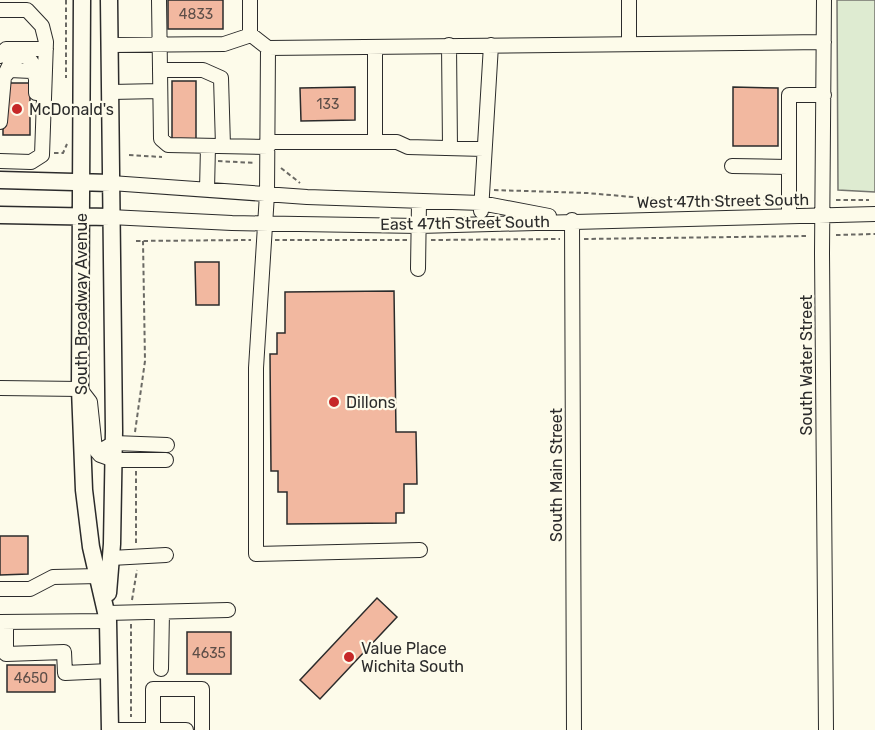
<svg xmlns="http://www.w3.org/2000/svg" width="875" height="730" font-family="Rubik,sans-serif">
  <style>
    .green { fill: #deebd1; stroke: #74746e; stroke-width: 1.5 }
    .building { fill: #f2b8a0; stroke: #2b2b2b; stroke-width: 1.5 }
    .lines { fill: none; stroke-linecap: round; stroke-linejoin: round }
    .minor-casing { stroke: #2b2b2b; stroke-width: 16 }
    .major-casing { stroke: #2b2b2b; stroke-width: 19 }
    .path { stroke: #6a6964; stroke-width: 2; stroke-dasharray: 4.5 3; stroke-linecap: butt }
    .minor { stroke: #fdfbea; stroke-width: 14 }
    .major { stroke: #fdfbea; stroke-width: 16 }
    .poi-dot { fill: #c62828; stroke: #fdfbea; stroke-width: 2 }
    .labels { text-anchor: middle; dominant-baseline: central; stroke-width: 4.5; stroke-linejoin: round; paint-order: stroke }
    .number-label { font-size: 14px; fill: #5d4e48 }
    .poi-label { font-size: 16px; fill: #2b2b2b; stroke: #fdfbea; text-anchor: start }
    .street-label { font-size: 16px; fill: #2b2b2b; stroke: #fdfbea }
  </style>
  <rect width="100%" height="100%" fill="#fdfbea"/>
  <path class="green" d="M 837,0 L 875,0 L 875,192 L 838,190 Z"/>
  <path class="building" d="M 168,0 L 223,0 L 223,29 L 168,29 Z
    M 172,81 L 196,81 L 196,139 L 172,139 Z
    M 3,83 L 30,83 L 30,135 L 3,135 Z
    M 355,87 L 355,120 L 301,121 L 300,88 Z
    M 733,87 L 778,88 L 778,146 L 733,146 Z
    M 195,262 L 219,262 L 219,305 L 196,305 Z
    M 394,291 L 396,432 L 416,432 L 417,484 L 404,484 L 404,513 L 396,513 L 396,523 L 287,524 L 287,492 L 278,492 L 278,471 L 271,471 L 270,354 L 277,354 L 277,333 L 285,333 L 285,292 Z
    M 0,536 L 28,536 L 28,574 L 0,575 Z
    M 377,598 L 397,617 L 320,699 L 300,680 Z
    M 187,632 L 231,632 L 231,674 L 187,674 Z
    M 7,665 L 55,665 L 55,692 L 7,692 Z"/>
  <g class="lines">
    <defs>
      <path id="minor" d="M 159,0 L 161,139 L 168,145 L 268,147
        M 250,0 L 250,34 L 268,48 L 824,42
        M 629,0 L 629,44
        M 824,0 L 822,253 L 826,730
        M 0,10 L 27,10 L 42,26 L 46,42 L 42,155 L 31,162 L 0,161
        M 110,45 L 224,44 L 251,35
        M 449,45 L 450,148
        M 268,48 L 267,194 L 256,368 L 256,554 L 420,550
        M 0,56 L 6,49 L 46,49
        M 160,70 L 203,70 L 221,78 L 223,146
        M 5,75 C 13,51 33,49 36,76
        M 111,92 L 160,91
        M 0,122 L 4,77 L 10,70 L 31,71 L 36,76 L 36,93
        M 268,142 L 375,142 L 375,47
        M 375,142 L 397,142 L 408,147 L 484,149
        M 732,166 L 788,167
        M 111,183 L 307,197 L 481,203 L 549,216
        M 207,190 L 208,146
        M 481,211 L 491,45
        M 789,216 L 789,95 L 824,95
        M 110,217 L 232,223 L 419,226 L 875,214
        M 572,220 L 574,730
        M 418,269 L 419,203
        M 0,388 L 80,389 L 90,402 L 95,449 L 100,455 L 114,460 L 166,460
        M 105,448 L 114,443 L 167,445
        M 111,558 L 166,555
        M 0,589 L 30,589 L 53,577 L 99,576
        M 107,613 L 228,610
        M 0,622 L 108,621
        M 6,622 L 6,654 L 64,652 L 65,673 L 109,671
        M 161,669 L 162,612
        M 110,730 L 186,730
        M 153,730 L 153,689 L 202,689 L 202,730"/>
      <path id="major" d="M 82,0 L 80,389 L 84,490 L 91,547 L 108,621 L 110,730
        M 0,180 L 111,183
        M 0,215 L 110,217
        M 108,593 L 112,544 L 114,431 L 109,0"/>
    </defs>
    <use href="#minor" class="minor-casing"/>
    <use href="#major" class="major-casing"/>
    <path class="path" d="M 66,0 L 66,78
      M 54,153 L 63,153 L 67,144
      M 129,155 L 162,157
      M 218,161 L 255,163
      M 281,168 L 300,183
      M 494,190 L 587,193 L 667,200 L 776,200
      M 836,200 L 869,200
      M 836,235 L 875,234
      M 584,239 L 809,236
      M 275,240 L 407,240
      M 431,240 L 560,239
      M 136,241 L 251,240
      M 135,432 L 145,361 L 143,241
      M 136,471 L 136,543
      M 132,600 L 137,570
      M 131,624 L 131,717"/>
    <use href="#minor" class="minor"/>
    <use href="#major" class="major"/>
  </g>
  <g class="poi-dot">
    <circle cx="17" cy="109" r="6"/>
    <circle cx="334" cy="402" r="6"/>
    <circle cx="349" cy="657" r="6"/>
  </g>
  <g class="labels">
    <g class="number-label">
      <text x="196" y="14">4833</text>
      <text x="328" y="104">133</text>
      <text x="209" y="653">4635</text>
      <text x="31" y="678">4650</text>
    </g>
    <g class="poi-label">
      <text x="29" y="109">McDonald's</text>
      <text x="346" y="402">Dillons</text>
      <text x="361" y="648">Value Place<tspan x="361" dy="18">Wichita South</tspan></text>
    </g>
    <g class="street-label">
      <text transform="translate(723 201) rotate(-1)">West 47th Street South</text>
      <text transform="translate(465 223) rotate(-1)">East 47th Street South</text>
      <text transform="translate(81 304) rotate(-90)">South Broadway Avenue</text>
      <text transform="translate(806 365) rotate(-90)">South Water Street</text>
      <text transform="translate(556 475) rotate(-90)">South Main Street</text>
    </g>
  </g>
</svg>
